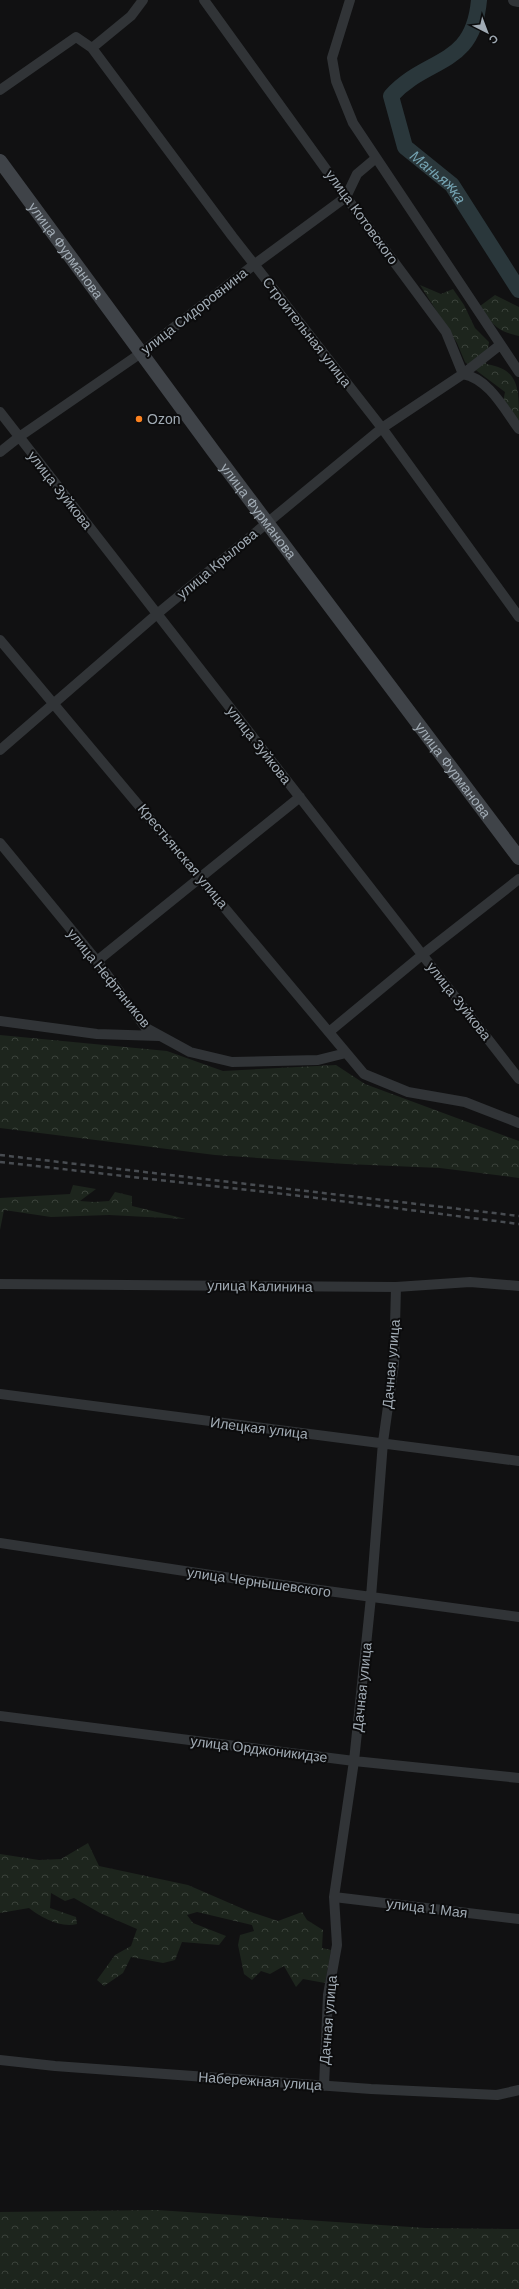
<svg xmlns="http://www.w3.org/2000/svg" width="519" height="2289" font-family="Helvetica,sans-serif">
<style>
.forest{fill:url(#forest-crowns)}
.lines{fill:none;stroke-linecap:round;stroke-linejoin:round}
.river{stroke:#2a373b;stroke-width:16}
.minor{stroke:#313437;stroke-width:10}
.tertiary{stroke:#313437;stroke-width:12}
.secondary{stroke:#3f4348;stroke-width:14}
.rail{stroke:#484c51;stroke-width:2.5;stroke-dasharray:5 4;stroke-linecap:butt}
.poi-dot{fill:#fc821f;stroke:#0c0c0d;stroke-width:1.5}
.labels{text-anchor:middle;dominant-baseline:central;stroke-width:4;stroke-linejoin:round;paint-order:stroke}
.street-label{font-size:14px;fill:#a1abb4;stroke:#0c0c0d}
.poi-label{font-size:14px;fill:#a1abb4;stroke:#0c0c0d;text-anchor:start}
.water-label{font-size:15px;font-style:italic;fill:#75a3b2;stroke:#0c0c0d}
</style>
<defs>
<pattern id="forest-crowns" width="20" height="18" patternUnits="userSpaceOnUse"><rect width="20" height="18" fill="#1d251d"/><path d="M2 6a3 3 0 1 1 6 0M12 15a3 3 0 1 1 6 0" fill="none" stroke="#3b423b"/></pattern>
</defs>
<rect width="100%" height="100%" fill="#111112"/>
<path class="forest" d="M 420,285 L 441,294 L 453,289 L 464,305 L 475,328 L 489,342 L 486,364 C 519,369 519,388 519,420 L 515,419 L 503,402 L 505,392 L 465,362 L 457,343 Z
M 495,295 L 519,307 L 519,336 C 497,331 492,325 480,306 Z
M 0,1035 L 167,1051 L 223,1071 L 336,1065 L 365,1084 L 519,1141 L 519,1178 L 440,1168 L 346,1164 L 215,1155 L 0,1128 Z
M 73,1185 L 96,1189 L 80,1201 L 94,1202 L 109,1201 L 115,1192 L 132,1196 L 132,1206 L 186,1219 L 109,1215 L 51,1217 L 4,1210 L 0,1230 L 0,1198 L 70,1194 Z
M 88,1843 L 99,1866 L 188,1885 L 248,1911 L 278,1921 L 302,1912 L 307,1920 L 323,1930 L 322,1948 L 331,1950 L 325,1983 L 303,1979 L 296,1987 L 284,1966 L 270,1974 L 261,1971 L 252,1980 L 244,1974 L 238,1945 L 240,1935 L 254,1931 L 252,1925 L 197,1912 L 187,1915 L 193,1923 L 226,1936 L 219,1945 L 182,1942 L 175,1960 L 163,1963 L 131,1957 L 123,1973 L 104,1986 L 97,1980 L 115,1955 L 131,1946 L 137,1929 L 100,1913 L 74,1898 L 65,1901 L 51,1893 L 50,1908 L 76,1917 L 77,1924 C 60,1928 42,1918 29,1908 L 0,1913 L 0,1854 L 39,1860 L 61,1859 Z
M 157,2210 L 426,2228 L 519,2229 L 519,2289 L 0,2289 L 0,2212 Z"/>
<g class="lines">
<path class="river" id="s1" d="M 479,0 C 473,68 427,56 391,96 L 405,147 L 452,185 L 519,290"/>
<path class="minor" d="M 204,0 L 346,197 L 446,332 L 463,374 C 489,379 504,409 519,429
M 350,0 L 332,58 L 336,81 L 353,123 L 519,372
M 92,48 L 131,16 L 143,0
M 0,90 L 76,37 L 92,48 L 232,236 L 382,428 L 519,617
M 0,412 L 519,1079
M 0,452 L 19,437 L 141,353 L 255,264 L 346,197 L 357,174 L 376,158
M 0,640 L 364,1074 L 408,1092 L 465,1102 L 519,1123
M 0,750 L 157,614 L 382,428 L 463,374 L 500,345
M 0,843 L 97,961 L 146,1028 L 190,1052 L 232,1062 L 318,1060 L 346,1053
M 97,961 L 300,797
M 0,1021 L 97,1034 L 159,1036
M 329,1032 L 422,955 L 519,879
M 0,1284 L 396,1287 L 470,1282 L 519,1286
M 0,1394 L 519,1461
M 0,1543 L 224,1577 L 519,1617
M 0,1716 L 354,1761 L 519,1778
M 334,1897 L 519,1919
M 0,2060 L 55,2066 L 371,2089 L 497,2095 L 519,2090
M 324,2086 L 328,1995 L 337,1945 L 334,1897 L 354,1761 L 371,1597 L 383,1442 L 394,1364 L 396,1287"/>
<path class="tertiary" d="M 514,0 L 519,1"/>
<path class="secondary" id="s2" d="M 0,161 L 214,452 L 519,858"/>
<path class="rail" d="M 0,1155 L 519,1216
M 0,1162 L 301,1196 L 519,1224"/>
</g>
<circle class="poi-dot" cx="139" cy="419" r="4"/>
<g class="labels">
<g class="street-label">
<text transform="translate(362 217) rotate(54)">улица Котовского</text>
<text stroke="none"><textPath href="#s2" startOffset="111">улица Фурманова</textPath></text>
<text transform="translate(194 311) rotate(-38)">улица Сидоровнина</text>
<text transform="translate(307 332) rotate(52)">Строительная улица</text>
<text transform="translate(60 490) rotate(52)">улица Зуйкова</text>
<text stroke="none"><textPath href="#s2" startOffset="435">улица Фурманова</textPath></text>
<text transform="translate(217 564) rotate(-40)">улица Крылова</text>
<text transform="translate(259 745) rotate(52)">улица Зуйкова</text>
<text stroke="none"><textPath href="#s2" startOffset="759">улица Фурманова</textPath></text>
<text transform="translate(183 856) rotate(50)">Крестьянская улица</text>
<text transform="translate(109 978) rotate(51)">улица Нефтяников</text>
<text transform="translate(459 1001) rotate(52)">улица Зуйкова</text>
<text transform="translate(260 1286) rotate(1)">улица Калинина</text>
<text transform="translate(391 1364) rotate(-85)">Дачная улица</text>
<text transform="translate(259 1428) rotate(7)">Илецкая улица</text>
<text transform="translate(259 1582) rotate(8)">улица Чернышевского</text>
<text transform="translate(362 1687) rotate(-84)">Дачная улица</text>
<text transform="translate(259 1749) rotate(7)">улица Орджоникидзе</text>
<text transform="translate(427 1908) rotate(7)">улица 1 Мая</text>
<text transform="translate(328 2020) rotate(-85)">Дачная улица</text>
<text transform="translate(260 2081) rotate(4)">Набережная улица</text>
</g>
<g class="poi-label">
<text x="147" y="419">Ozon</text>
</g>
<g class="water-label">
<text stroke="none"><textPath href="#s1" startOffset="235">Маньяжка</textPath></text>
</g>
</g>
<g transform="translate(487 32) rotate(138)" stroke="#0c0c0d" stroke-width="3" paint-order="stroke">
<path d="M0-3L7 15L0 10L-7 15Z" fill="#a1abb4"/>
<text y="-6" font-size="11" font-weight="bold" text-anchor="middle" fill="#a1abb4">С</text>
</g>
</svg>
